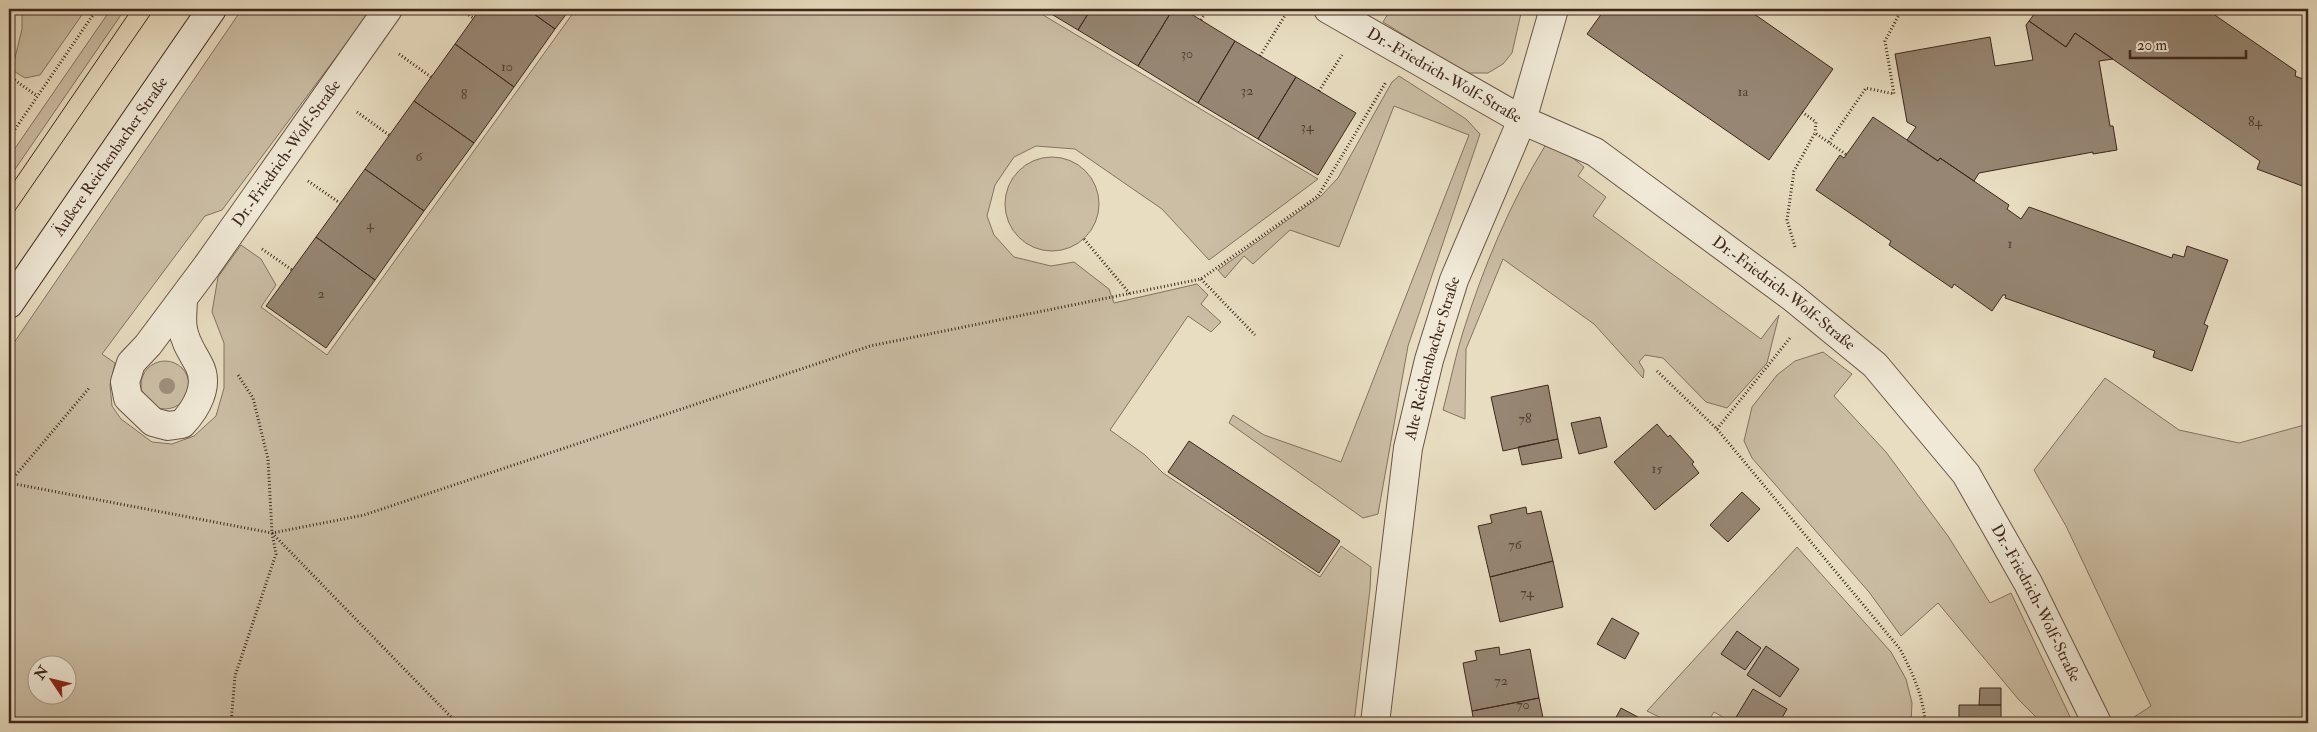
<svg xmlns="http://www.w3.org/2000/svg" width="2317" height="732" font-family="'IM FELL Double Pica',serif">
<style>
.green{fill:#cbbea5;stroke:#847262;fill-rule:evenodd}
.building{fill:#968673;stroke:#3e271e}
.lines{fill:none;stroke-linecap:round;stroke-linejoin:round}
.street-casing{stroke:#685447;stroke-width:30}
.secondary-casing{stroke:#3e271e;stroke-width:30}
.path{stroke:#3e271e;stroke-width:3;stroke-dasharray:1 2.5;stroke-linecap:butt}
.street{stroke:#f0e9d7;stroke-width:28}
.secondary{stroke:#f0e9d7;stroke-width:28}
.tram{stroke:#3e271e;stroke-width:1}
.tree{fill:#9e8e7a}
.labels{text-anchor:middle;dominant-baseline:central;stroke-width:5;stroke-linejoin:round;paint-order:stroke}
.number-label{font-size:14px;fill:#543f33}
.street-label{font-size:16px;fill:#3e271e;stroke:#f0e9d7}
</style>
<rect width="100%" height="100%" fill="#e8ddc1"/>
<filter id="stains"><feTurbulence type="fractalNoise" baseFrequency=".004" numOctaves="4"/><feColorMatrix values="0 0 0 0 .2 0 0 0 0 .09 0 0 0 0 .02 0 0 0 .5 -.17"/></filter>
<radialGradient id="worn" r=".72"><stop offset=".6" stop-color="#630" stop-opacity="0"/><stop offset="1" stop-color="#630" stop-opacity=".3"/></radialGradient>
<path class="green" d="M 22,9 L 86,9 L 40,75 L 25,78 L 12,70 L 22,29 Z
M 111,9 L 125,9 L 9,178 L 9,157 Z
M 242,9 L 372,9 L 222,210 L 205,216 L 102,354 L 115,363 L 110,385 L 112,406 L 121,419 L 152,442 L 172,444 L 194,436 L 216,416 L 224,388 L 224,343 L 212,312 L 218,277 L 241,245 L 261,259 L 276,285 L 261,307 L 327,355 L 576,9 L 1033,9 L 1318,179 L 1209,260 L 1162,209 L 1075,149 L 1036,146 L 1014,157 L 995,185 L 987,216 L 994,235 L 1014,257 L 1051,266 L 1074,262 L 1109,289 L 1114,303 L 1197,284 L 1208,295 L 1201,304 L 1221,322 L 1211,332 L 1188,316 L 1110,430 L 1145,455 L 1163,473 L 1320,577 L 1341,546 L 1371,567 L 1370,589 L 1354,723 L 9,723 L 9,350 ZM 38,664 L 68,664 L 68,694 L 38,694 Z
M 1391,9 L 1522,9 L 1512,53 L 1503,64 L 1488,73 L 1465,73 L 1383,22 Z
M 1399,76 L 1466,119 L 1480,134 L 1408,346 L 1378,514 L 1363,518 L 1229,423 L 1233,415 L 1264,435 L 1341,462 L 1469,135 L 1394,106 L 1339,247 L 1290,230 L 1253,264 L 1244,256 L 1225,278 L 1218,270 L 1321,196 L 1338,178 L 1392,82 Z
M 1545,146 L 1558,146 L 1584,167 L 1578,176 L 1606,197 L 1593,216 L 1761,339 L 1779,315 L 1767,363 L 1727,408 L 1706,402 L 1663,358 L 1645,355 L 1639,362 L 1644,370 L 1643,378 L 1594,324 L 1503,259 L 1466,349 L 1465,419 L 1443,410 C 1450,384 1455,357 1463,332 C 1483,268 1510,203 1545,146 Z
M1005 204a47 47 0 1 1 94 0a47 47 0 1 1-94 0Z
M 1823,352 L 1852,374 L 1834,396 L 1886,452 L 1948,536 L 1990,603 L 2011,593 L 2073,723 L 2042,723 L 2019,700 L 1938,603 L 1901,636 L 1869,592 L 1752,458 L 1744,441 L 1752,407 L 1777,375 L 1795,361 Z
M141 385a24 24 0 1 1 48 0a24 24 0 1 1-48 0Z
M 2105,378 L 2179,430 L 2239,443 L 2308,424 L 2308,723 L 2130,723 L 2128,721 L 2151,706 L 2066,526 L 2034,470 Z
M 1797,547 L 1891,652 L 1906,679 L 1912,703 L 1911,723 L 1733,723 L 1714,712 L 1707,723 L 1671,723 L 1647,711 Z"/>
<path class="building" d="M 480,9 L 527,9 L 555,29 L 514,87 L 455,44 Z
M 527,9 L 570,9 L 555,29 Z
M 1043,9 L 1091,9 L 1078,30 Z
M 1091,9 L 1173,9 L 1138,66 L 1078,30 Z
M 1173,9 L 1183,9 L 1235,41 L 1198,103 L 1138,66 Z
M 1605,9 L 1747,9 L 1833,69 L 1769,160 L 1587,34 Z
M 2038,9 L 2206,9 L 2296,71 L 2295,76 L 2308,81 L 2308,195 L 2303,192 L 2305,187 L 2257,169 L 2260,161 L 2075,33 L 2066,47 L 2029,21 Z
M 2029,21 L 2066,47 L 2075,33 L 2113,59 L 2099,61 L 2110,126 L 2113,126 L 2117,150 L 2093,154 L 2093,152 L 1979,173 L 1974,181 L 1940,158 L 1938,161 L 1907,140 L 1916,127 L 1907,122 L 1895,54 L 1990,37 L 1995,66 L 2033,60 L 2026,25 Z
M 1235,41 L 1296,77 L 1258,139 L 1198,103 Z
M 455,44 L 514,87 L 474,143 L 414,101 Z
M 1296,77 L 1356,113 L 1318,175 L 1258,139 Z
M 414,101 L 474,143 L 424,211 L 365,169 Z
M 1873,117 L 1938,161 L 1940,158 L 2009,205 L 2007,209 L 2021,219 L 2029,207 L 2172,258 L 2173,254 L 2184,257 L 2187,246 L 2228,260 L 2204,324 L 2208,326 L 2192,371 L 2153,357 L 2155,351 L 2005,298 L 2006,295 L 2003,295 L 1992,311 L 1954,284 L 1952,288 L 1889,245 L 1891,241 L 1816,190 L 1840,155 L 1844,158 Z
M 365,169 L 424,211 L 375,280 L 316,237 Z
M 316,237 L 375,280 L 326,348 L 266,306 Z
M 1548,385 L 1558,439 L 1503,451 L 1491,397 Z
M 1600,417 L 1607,447 L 1579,454 L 1571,423 Z
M 1657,424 L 1668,437 L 1670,435 L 1694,462 L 1692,464 L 1699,473 L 1655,510 L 1614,462 Z
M 1558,439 L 1562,458 L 1522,465 L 1518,447 Z
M 1189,441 L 1340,541 L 1319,573 L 1168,472 Z
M 1742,492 L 1760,509 L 1728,542 L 1710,525 Z
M 1526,507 L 1527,514 L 1541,511 L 1553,561 L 1490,577 L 1478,526 L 1492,523 L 1490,515 Z
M 1553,561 L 1563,607 L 1500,622 L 1490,577 Z
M 1612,618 L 1639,633 L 1625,659 L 1597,644 Z
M 1737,631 L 1761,648 L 1745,670 L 1721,654 Z
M 1766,646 L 1799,669 L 1780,697 L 1747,675 Z
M 1499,647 L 1500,655 L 1530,649 L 1539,698 L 1472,711 L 1463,663 L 1477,660 L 1475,651 Z
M 1980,688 L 2001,688 L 2001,705 L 1979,705 Z
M 1753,689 L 1787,709 L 1779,723 L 1742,723 L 1735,719 Z
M 1539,698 L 1544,723 L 1474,723 L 1472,711 Z
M 1959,705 L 2001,705 L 2001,723 L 1959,723 Z
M 1621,708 L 1649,723 L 1613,723 Z"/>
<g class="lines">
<g class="street-casing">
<g id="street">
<path id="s1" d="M 1328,9 L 1522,120 L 1595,152 L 1792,297 L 1875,365 L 1966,474 L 2028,583 L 2097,723"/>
<path id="s2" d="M 183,298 C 183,308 181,320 183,329 C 185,343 193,353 199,365 C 210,386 196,409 182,424 L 168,426 L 153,422 L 128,398 L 125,382 L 131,363 L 148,345 L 207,266 L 388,9"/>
<path id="s3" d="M 1375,723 L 1408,448 L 1429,360 L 1454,280 L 1522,120 L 1554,9"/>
</g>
</g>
<g class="secondary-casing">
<g id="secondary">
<path id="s4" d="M 9,304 L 212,9"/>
</g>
</g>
<path class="path" d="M 460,9 L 473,18
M 1201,20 L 1208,9
M 399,54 L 431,77
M 1260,56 L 1289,9
M 9,76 L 37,96
M 1319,91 L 1342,55
M 357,112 L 389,135
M 1802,112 L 1816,122 L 1815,133
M 9,138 L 97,9
M 1829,142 L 1866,88 L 1894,94 L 1885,41 L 1902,9
M 308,181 L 340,203
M 1084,239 L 1130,294
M 1795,247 L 1787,220 L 1794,171 L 1815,133 L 1847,155
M 262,249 L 292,270
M 1201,279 L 1255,335
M 1657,371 L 1717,429 L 1900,649 C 1913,674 1923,695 1925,723
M 1717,429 L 1790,338
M 9,483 L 90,387
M 9,486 L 10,483 L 272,533 L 364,515 L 870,346 L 1201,279 L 1318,196 L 1386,82
M 272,533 L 452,718 L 455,723
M 231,723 L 235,676 L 276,554 L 272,533 L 268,459 L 253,398 L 238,375"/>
<use href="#street" class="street"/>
<use href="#secondary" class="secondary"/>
<path class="tram" d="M 9,189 L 132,9
M 9,219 L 154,9"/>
</g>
<circle class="tree" cx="167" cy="386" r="8"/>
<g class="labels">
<g class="number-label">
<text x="1187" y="53">30</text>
<text x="507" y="66">10</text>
<text x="1247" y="90">32</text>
<text x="1743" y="91">1a</text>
<text x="464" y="94">8</text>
<text x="2255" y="121">84</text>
<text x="1307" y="126">34</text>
<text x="419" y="156">6</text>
<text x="370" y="224">4</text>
<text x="2010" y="243">1</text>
<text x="321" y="293">2</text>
<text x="1525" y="418">78</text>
<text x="1657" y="468">15</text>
<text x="1515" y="544">76</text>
<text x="1527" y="592">74</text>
<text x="1501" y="680">72</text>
<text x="1523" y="704">70</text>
</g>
<g class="street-label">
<text stroke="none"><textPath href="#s1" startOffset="134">Dr.-Friedrich-Wolf-Straße</textPath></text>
<text stroke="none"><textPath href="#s2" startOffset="498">Dr.-Friedrich-Wolf-Straße</textPath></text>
<text stroke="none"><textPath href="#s4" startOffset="179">Äußere Reichenbacher Straße</textPath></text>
<text stroke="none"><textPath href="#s1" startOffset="539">Dr.-Friedrich-Wolf-Straße</textPath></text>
<text stroke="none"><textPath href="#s3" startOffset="370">Alte Reichenbacher Straße</textPath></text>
<text stroke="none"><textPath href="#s1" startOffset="944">Dr.-Friedrich-Wolf-Straße</textPath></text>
</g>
</g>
<rect width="2317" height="732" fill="none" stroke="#e8ddc1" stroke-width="30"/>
<rect x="10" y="10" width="2297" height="712" fill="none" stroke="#3e271e" stroke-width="2.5"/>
<rect x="15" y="15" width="2287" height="702" fill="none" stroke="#3e271e"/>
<g transform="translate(52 680) rotate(305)"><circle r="24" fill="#f0e9d7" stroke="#a99b8d"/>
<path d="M0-4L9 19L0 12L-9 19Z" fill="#8f2418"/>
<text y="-8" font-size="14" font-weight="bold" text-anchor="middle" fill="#3e271e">N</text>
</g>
<path d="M2130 50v8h116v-8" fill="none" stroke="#3e271e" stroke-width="2.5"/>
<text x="2137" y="50" font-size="15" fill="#3e271e" stroke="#f0e9d7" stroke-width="4" paint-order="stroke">20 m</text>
<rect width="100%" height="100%" filter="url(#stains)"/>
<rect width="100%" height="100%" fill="url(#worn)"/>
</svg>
